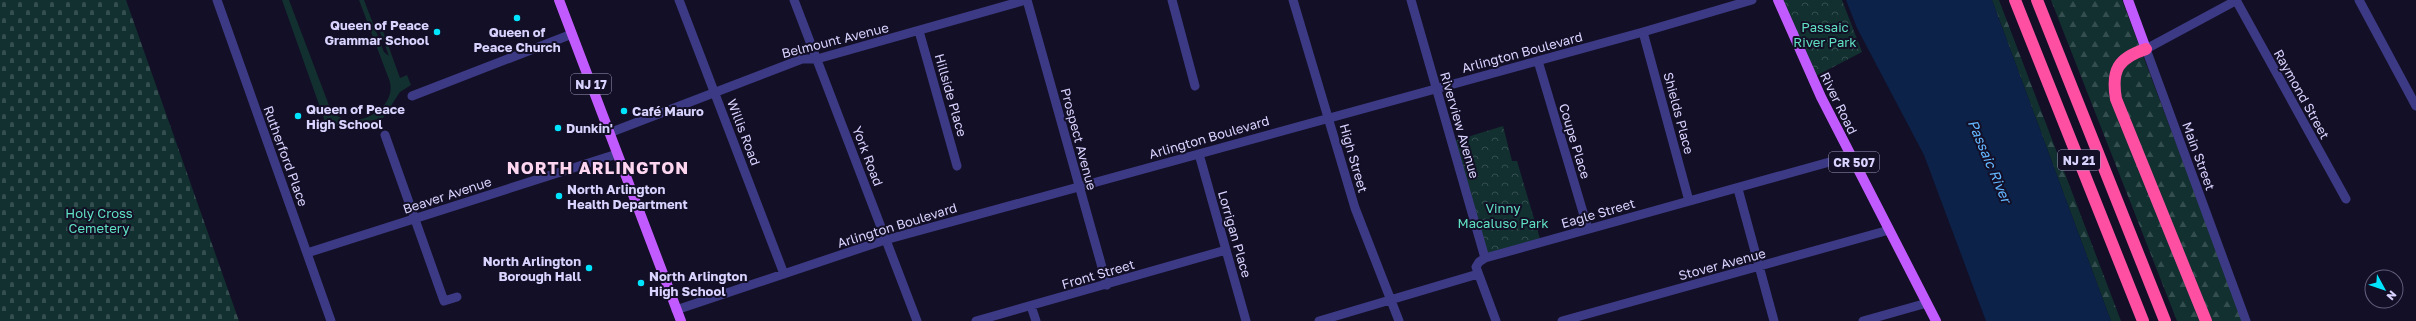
<svg xmlns="http://www.w3.org/2000/svg" width="2416" height="321" font-family="'Golos Text',sans-serif">
<style>
.grass{fill:#12302f}
.forest{fill:url(#forest-firs)}
.cemetery{fill:url(#cemetery-stones)}
.park{fill:url(#park-crowns)}
.water{fill:#0c2248}
.lines{fill:none;stroke-linecap:round;stroke-linejoin:round}
.minor{stroke:#3d3a85;stroke-width:9}
.major{stroke:#c25bff;stroke-width:10}
.highway{stroke:#ff4fa3;stroke-width:12}
.poi-dot{fill:#00e5ff;stroke:#130f26;stroke-width:1.5}
.labels{text-anchor:middle;dominant-baseline:central;stroke-width:4;stroke-linejoin:round;paint-order:stroke}
.shield{fill:#130f26;stroke:#9e99be;stroke-width:1}
.shield-label{font-size:12px;font-weight:bold;fill:#d9d4ff}
.poi-label{font-size:13px;font-weight:bold;fill:#d9d4ff;stroke:#130f26;text-anchor:start}
.park-label{font-size:13px;fill:#5fe0c0;stroke:#130f26}
.street-label{font-size:13px;fill:#d9d4ff;stroke:#130f26}
.water-label{font-size:14px;font-style:italic;fill:#62b6ff;stroke:#130f26}
.district-label{font-size:17px;font-weight:bold;letter-spacing:1px;fill:#ffd6f0;stroke:#130f26}
</style>
<defs>
<pattern id="forest-firs" width="22" height="20" patternUnits="userSpaceOnUse"><rect width="22" height="20" fill="#12302f"/><path d="M5 1l3.5 6h-7zM16 11l3.5 6h-7z" fill="#344d4e"/></pattern>
<pattern id="cemetery-stones" width="16" height="16" patternUnits="userSpaceOnUse"><rect width="16" height="16" fill="#12302f"/><path d="M2 7V4a2 2 0 0 1 4 0v3zM10 15v-3a2 2 0 0 1 4 0v3z" fill="#344d4e"/></pattern>
<pattern id="park-crowns" width="20" height="18" patternUnits="userSpaceOnUse"><rect width="20" height="18" fill="#12302f"/><path d="M2 6a3 3 0 1 1 6 0M12 15a3 3 0 1 1 6 0" fill="none" stroke="#344d4e"/></pattern>
</defs>
<rect width="100%" height="100%" fill="#130f26"/>
<path class="grass" d="M 282,0 L 289,0 L 330,108 C 345,135 397,113 390,82 L 359,0 L 364,0 L 384,52 L 389,56 L 380,32 L 383,31 L 400,78 L 407,75 L 411,85 L 400,92 L 383,118 L 328,130 Z"/>
<path class="forest" d="M 1992,0 L 1999,0 L 2121,321 L 2111,321 Z
M 2051,0 L 2122,0 L 2243,321 L 2177,321 Z"/>
<path class="cemetery" d="M 0,0 L 126,0 L 239,321 L 0,321 Z"/>
<path class="park" d="M 1778,0 L 1842,0 L 1862,52 L 1812,78 Z
M 1503,126 L 1512,161 L 1517,161 L 1541,242 L 1485,258 L 1451,142 Z"/>
<path class="water" d="M 1846,0 L 1992,0 L 2111,321 L 1986,321 L 1924,155 L 1857,28 Z"/>
<g class="lines">
<path class="minor" d="M 217,0 L 331,321
M 679,0 L 784,274
M 794,0 L 917,321
M 1027,0 L 1107,285
M 1172,0 L 1195,86
M 1293,0 L 1355,208 L 1399,321
M 1411,0 L 1485,258
M 2236,0 L 2346,199
M 2237,0 L 2146,49 L 2246,321
M 2359,0 L 2416,106
M 919,31 L 957,166
M 1643,32 L 1689,201
M 1538,61 L 1588,229
M 412,96 L 572,34
M 609,133 L 802,59 L 817,59 L 1026,0
M 385,135 L 444,301 L 457,297
M 1199,154 L 1246,321
M 1738,189 L 1774,321
M 307,253 L 617,154
M 1031,306 L 1036,321
M 676,310 L 885,240 L 1643,32 L 1752,0
M 976,321 L 1226,250
M 1319,321 L 1478,274
M 1496,321 L 1476,267 L 1479,262 L 1485,258 L 1851,156
M 1562,321 L 1889,230
M 1863,321 L 1927,303"/>
<path class="major" d="M 559,0 L 681,321
M 1778,0 L 1821,97 L 1936,321
M 2128,0 L 2146,49"/>
<path class="highway" d="M 2015,0 L 2143,321
M 2037,0 L 2165,321
M 2146,49 C 2118,58 2111,70 2116,99 L 2206,321"/>
</g>
<g class="poi-dot">
<circle cx="517" cy="18" r="4"/>
<circle cx="437" cy="32" r="4"/>
<circle cx="624" cy="111" r="4"/>
<circle cx="298" cy="116" r="4"/>
<circle cx="558" cy="128" r="4"/>
<circle cx="559" cy="196" r="4"/>
<circle cx="589" cy="268" r="4"/>
<circle cx="641" cy="283" r="4"/>
</g>
<g class="labels">
<g class="shield">
<rect x="571" y="74" width="40" height="20" rx="3"/>
<rect x="2058" y="150" width="42" height="20" rx="3"/>
<rect x="1829" y="152" width="50" height="20" rx="3"/>
</g>
<g class="shield-label">
<text x="591" y="84">NJ 17</text>
<text x="2079" y="160">NJ 21</text>
<text x="1854" y="162">CR 507</text>
</g>
<g class="poi-label">
<text x="429" y="25" text-anchor="end">Queen of Peace<tspan x="429" dy="15">Grammar School</tspan></text>
<text x="517" y="32" text-anchor="middle">Queen of<tspan x="517" dy="15">Peace Church</tspan></text>
<text x="306" y="109">Queen of Peace<tspan x="306" dy="15">High School</tspan></text>
<text x="632" y="111">Café Mauro</text>
<text x="566" y="128">Dunkin'</text>
<text x="567" y="189">North Arlington<tspan x="567" dy="15">Health Department</tspan></text>
<text x="581" y="261" text-anchor="end">North Arlington<tspan x="581" dy="15">Borough Hall</tspan></text>
<text x="649" y="276">North Arlington<tspan x="649" dy="15">High School</tspan></text>
</g>
<g class="park-label">
<text x="1825" y="27">Passaic<tspan x="1825" dy="15">River Park</tspan></text>
<text x="1503" y="208">Vinny<tspan x="1503" dy="15">Macaluso Park</tspan></text>
<text x="99" y="213">Holy Cross<tspan x="99" dy="15">Cemetery</tspan></text>
</g>
<g class="street-label">
<text transform="translate(835 40) rotate(-14)">Belmount Avenue</text>
<text transform="translate(1522 52) rotate(-15)">Arlington Boulevard</text>
<text transform="translate(2302 94) rotate(61)">Raymond Street</text>
<text transform="translate(951 95) rotate(74)">Hillside Place</text>
<text transform="translate(1839 103) rotate(64)">River Road</text>
<text transform="translate(1679 113) rotate(75)">Shields Place</text>
<text transform="translate(1460 125) rotate(74)">Riverview Avenue</text>
<text transform="translate(744 132) rotate(69)">Willis Road</text>
<text transform="translate(1209 137) rotate(-16)">Arlington Boulevard</text>
<text transform="translate(1079 139) rotate(75)">Prospect Avenue</text>
<text transform="translate(1575 141) rotate(73)">Coupe Place</text>
<text transform="translate(286 156) rotate(70)">Rutherford Place</text>
<text transform="translate(868 156) rotate(69)">York Road</text>
<text transform="translate(2199 156) rotate(70)">Main Street</text>
<text transform="translate(1354 158) rotate(74)">High Street</text>
<text transform="translate(447 195) rotate(-18)">Beaver Avenue</text>
<text transform="translate(1598 213) rotate(-16)">Eagle Street</text>
<text transform="translate(897 225) rotate(-17)">Arlington Boulevard</text>
<text transform="translate(1235 234) rotate(74)">Lorrigan Place</text>
<text transform="translate(1722 264) rotate(-15)">Stover Avenue</text>
<text transform="translate(1098 274) rotate(-16)">Front Street</text>
</g>
<g class="water-label">
<text transform="translate(1990 161) rotate(67)">Passaic River</text>
</g>
<g class="district-label">
<text x="598" y="167">NORTH ARLINGTON</text>
</g>
</g>
<g transform="translate(2384 289) rotate(130)"><circle r="19" fill="#130f26" stroke="#625e7d"/>
<path d="M0-3L7 15L0 10L-7 15Z" fill="#00e5ff"/>
<text y="-6" font-size="11" font-weight="bold" text-anchor="middle" fill="#d9d4ff">N</text>
</g>
</svg>
